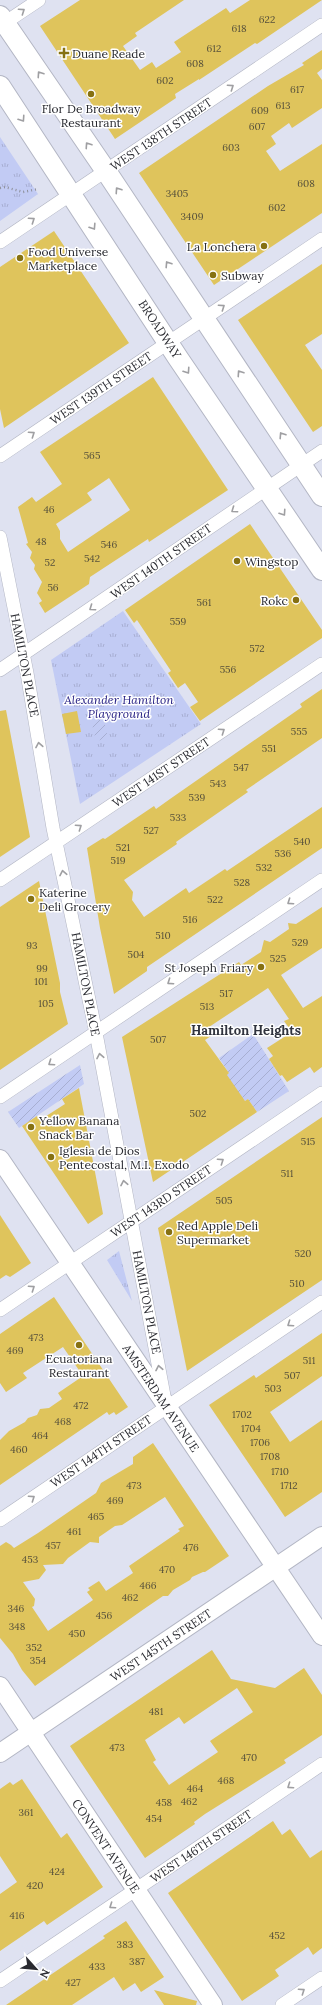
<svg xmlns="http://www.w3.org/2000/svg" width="322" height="2005" font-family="Lora,serif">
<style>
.park{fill:url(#park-tufts)}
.garden{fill:url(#garden-furrows)}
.building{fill:#dfc45c;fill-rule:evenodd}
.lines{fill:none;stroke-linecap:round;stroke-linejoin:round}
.street-casing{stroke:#b3b6c4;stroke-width:14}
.secondary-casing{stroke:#b3b6c4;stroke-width:20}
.primary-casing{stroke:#b3b6c4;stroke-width:22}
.path{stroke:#8e909b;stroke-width:2.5;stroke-dasharray:1 3;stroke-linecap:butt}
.street{stroke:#fff;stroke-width:13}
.secondary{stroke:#fff;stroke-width:18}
.primary{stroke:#fff;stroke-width:20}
.oneway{stroke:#9f9fa2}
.poi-dot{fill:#867112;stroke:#fff;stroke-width:1.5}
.labels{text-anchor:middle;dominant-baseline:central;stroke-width:3;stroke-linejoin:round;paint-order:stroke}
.number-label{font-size:10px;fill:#56503b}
.poi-label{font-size:12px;fill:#292a30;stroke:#fff;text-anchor:start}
.street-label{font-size:12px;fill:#292a30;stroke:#fff}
.park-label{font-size:12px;font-style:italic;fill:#272184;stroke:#fff}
.neighbourhood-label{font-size:13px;font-weight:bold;fill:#30333e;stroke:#fff}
</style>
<defs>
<pattern id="park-tufts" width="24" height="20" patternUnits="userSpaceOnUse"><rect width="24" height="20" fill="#c2cbf4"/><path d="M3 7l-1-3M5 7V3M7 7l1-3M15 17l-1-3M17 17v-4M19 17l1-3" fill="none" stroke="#a7aed2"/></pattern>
<pattern id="garden-furrows" width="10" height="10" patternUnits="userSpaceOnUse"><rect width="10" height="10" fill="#c2cbf4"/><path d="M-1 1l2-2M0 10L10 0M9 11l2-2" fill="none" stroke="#a7aed2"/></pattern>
</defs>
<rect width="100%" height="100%" fill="#dfe2f1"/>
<path class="park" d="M 0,137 L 38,194 L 0,221 Z
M 123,611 L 201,724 L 80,804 L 51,660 Z
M 119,1251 L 132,1301 L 107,1260 Z"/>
<path class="garden" d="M 103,717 L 108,738 L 96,741 L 91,720 Z
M 253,1034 L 289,1091 L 257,1112 L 248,1099 L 245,1101 L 225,1076 L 229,1073 L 219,1058 Z
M 80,1065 L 84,1084 L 19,1128 L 8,1112 Z"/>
<path class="building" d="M 80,0 L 184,0 L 135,33 L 137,36 L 123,46 L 140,70 L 152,62 L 156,68 L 181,52 L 174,42 L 226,8 L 230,13 L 250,0 L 322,0 L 257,44 L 255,43 L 199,80 L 199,79 L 175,94 L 176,98 L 115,139 L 40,26 Z
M 322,50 L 322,69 L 317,73 L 322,80 L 322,108 L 292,128 L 289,123 L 271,136 L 276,144 L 266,151 L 280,171 L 322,144 L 322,213 L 214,285 L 139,173 L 268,86 L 304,65 L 302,63 Z
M 54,231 L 129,343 L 4,428 L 0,409 L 0,267 Z
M 322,264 L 322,334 L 305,345 L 322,370 L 322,426 L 313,432 L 238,320 Z
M 153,377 L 228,490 L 149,542 L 148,539 L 90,577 L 89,584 L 45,613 L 39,603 L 42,601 L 37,593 L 42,582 L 34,569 L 35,565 L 30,558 L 32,552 L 26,544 L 28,543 L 18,507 L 32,497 L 36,502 L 62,484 L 40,452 ZM 109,478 L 130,510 L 68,552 L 60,539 L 60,531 L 56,524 L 92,500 L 87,493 Z
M 250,524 L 322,630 L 322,638 L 200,721 L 190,707 L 198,702 L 185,683 L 178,688 L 168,673 L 171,671 L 137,620 L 134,623 L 125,610 Z
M 322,689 L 322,738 L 246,790 L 248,792 L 176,842 L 177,844 L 124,880 L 133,892 L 132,900 L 144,917 L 186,888 L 189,893 L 225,869 L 227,871 L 322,807 L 322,848 L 147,967 L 147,971 L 114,994 L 100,928 L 87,848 L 103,838 L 105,839 L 154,806 L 156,809 L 170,799 L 302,707 L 300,704 Z
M 6,710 L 30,837 L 0,857 L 0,711 Z
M 77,711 L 81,732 L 66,734 L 62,714 Z
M 39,881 L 60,983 L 60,992 L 68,1024 L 0,1070 L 0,907 Z
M 322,907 L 322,948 L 281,975 L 303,1008 L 322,996 L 322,1067 L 314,1073 L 310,1067 L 287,1082 L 282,1075 L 280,1076 L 269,1059 L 273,1056 L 267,1048 L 292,1032 L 284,1021 L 289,1019 L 268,988 L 209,1027 L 214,1034 L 205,1040 L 229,1073 L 227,1075 L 245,1101 L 248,1099 L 257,1112 L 153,1182 L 122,1037 L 239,962 L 241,965 L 261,952 L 264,940 L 270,942 L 289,929 L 288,923 L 296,924 Z
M 79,1088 L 103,1214 L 88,1224 L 22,1126 L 37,1116 L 40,1120 L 65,1104 L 62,1099 Z
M 322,1117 L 322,1280 L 187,1371 L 158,1228 Z
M 0,1215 L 31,1263 L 10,1277 L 6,1275 L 0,1279 Z
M 54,1297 L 128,1407 L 116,1415 L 114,1412 L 109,1415 L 107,1412 L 0,1485 L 0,1440 L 9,1431 L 25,1422 L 28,1418 L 37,1415 L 40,1409 L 49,1408 L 62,1399 L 58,1393 L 83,1376 L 63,1347 L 23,1373 L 27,1378 L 6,1392 L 0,1383 L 0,1334 Z
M 322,1333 L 322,1376 L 270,1412 L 290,1442 L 322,1420 L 322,1492 L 285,1517 L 209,1405 L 254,1375 L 256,1378 Z
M 153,1443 L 229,1556 L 205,1572 L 203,1572 L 192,1577 L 190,1580 L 173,1590 L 168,1596 L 163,1596 L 144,1609 L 35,1686 L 22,1670 L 13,1654 L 0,1638 L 0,1546 L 6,1542 L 11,1545 L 14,1548 L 38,1533 L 96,1493 L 101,1483 L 133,1464 L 133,1457 ZM 165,1497 L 184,1526 L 178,1529 L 180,1531 L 129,1566 L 133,1573 L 106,1591 L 99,1581 L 88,1588 L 90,1590 L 87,1592 L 93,1600 L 48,1631 L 32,1607 L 34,1606 L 35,1599 L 23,1582 L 39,1579 L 46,1570 L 43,1565 L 63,1564 L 68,1558 L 90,1542 L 99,1543 L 99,1537 L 115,1526 L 122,1525 Z
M 212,1650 L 231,1679 L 275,1688 L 304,1668 L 322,1695 L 322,1735 L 284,1760 L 286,1763 L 205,1814 L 194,1822 L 195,1824 L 145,1858 L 70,1746 ZM 237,1688 L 253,1712 L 210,1741 L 218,1752 L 169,1785 L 153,1762 L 156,1760 L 145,1740 L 179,1717 L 184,1724 Z
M 22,1779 L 61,1838 L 67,1833 L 103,1887 L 47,1925 L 44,1921 L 0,1951 L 0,1894 L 17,1882 L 0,1856 L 0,1789 L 10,1782 L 13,1785 Z
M 273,1821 L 282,1835 L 290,1829 L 310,1858 L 322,1850 L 322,1948 L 313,1955 L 308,1947 L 275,1970 L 279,1976 L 242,2001 L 168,1893 Z
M 126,1921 L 164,1977 L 141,1992 L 135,1983 L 123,1991 L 114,1977 L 72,2005 L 6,2005 L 105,1938 L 103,1936 Z
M 154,1990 L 197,2001 L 196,2005 L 164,2005 Z"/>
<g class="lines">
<g class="street-casing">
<path id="street" d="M 0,26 L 39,0
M 0,242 L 322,25
M 0,456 L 322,239
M 0,537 L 27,673 L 53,828 L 96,1033 L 165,1401
M 0,670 L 322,451
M 0,880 L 322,664
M 0,1097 L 322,880
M 0,1310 L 322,1093
M 0,1520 L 322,1302
M 0,1981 L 322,1764
M 282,2005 L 322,1978"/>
</g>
<g class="secondary-casing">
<path id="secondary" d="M 0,1159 L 322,1636
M 0,1686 L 213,2005
M 0,1753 L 322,1536"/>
</g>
<g class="primary-casing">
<path id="primary" d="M 0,16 L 106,171 L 322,496
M 0,86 L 178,358 L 322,570"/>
</g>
<path class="path" d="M 0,188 L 5,187 L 23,192 L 38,189"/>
<use href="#street" class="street"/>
<use href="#secondary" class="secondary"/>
<use href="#primary" class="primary"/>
</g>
<defs><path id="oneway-chevron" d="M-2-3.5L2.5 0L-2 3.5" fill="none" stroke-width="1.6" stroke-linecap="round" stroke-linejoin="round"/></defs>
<g class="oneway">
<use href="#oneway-chevron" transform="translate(22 11) rotate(-34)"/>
<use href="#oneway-chevron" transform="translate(40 74) rotate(-124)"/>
<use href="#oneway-chevron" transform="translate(231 87) rotate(-34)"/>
<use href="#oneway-chevron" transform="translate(22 119) rotate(56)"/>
<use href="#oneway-chevron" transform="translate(88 145) rotate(-124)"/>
<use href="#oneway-chevron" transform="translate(118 190) rotate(-124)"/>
<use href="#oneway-chevron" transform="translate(32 220) rotate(-34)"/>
<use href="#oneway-chevron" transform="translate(93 227) rotate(57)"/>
<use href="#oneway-chevron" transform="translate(168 264) rotate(-123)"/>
<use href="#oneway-chevron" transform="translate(222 307) rotate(-34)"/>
<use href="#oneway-chevron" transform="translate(187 371) rotate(56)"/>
<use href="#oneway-chevron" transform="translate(240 373) rotate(-124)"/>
<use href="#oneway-chevron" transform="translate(32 434) rotate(-34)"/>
<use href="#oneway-chevron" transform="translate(282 435) rotate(-123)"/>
<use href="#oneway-chevron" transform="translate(234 510) rotate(145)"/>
<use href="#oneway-chevron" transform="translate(283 513) rotate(56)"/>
<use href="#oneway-chevron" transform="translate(92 608) rotate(145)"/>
<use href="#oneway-chevron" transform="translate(222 731) rotate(-34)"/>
<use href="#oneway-chevron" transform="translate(39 745) rotate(-100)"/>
<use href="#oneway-chevron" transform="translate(79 827) rotate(-34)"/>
<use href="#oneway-chevron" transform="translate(63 873) rotate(-101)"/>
<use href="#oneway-chevron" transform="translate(290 902) rotate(146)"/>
<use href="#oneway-chevron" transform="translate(170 982) rotate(146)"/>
<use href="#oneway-chevron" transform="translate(100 1056) rotate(-101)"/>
<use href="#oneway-chevron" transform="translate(51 1063) rotate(146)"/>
<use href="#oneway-chevron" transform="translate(221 1161) rotate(-34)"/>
<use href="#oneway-chevron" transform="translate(124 1183) rotate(-101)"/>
<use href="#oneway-chevron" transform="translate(32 1288) rotate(-34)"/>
<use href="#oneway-chevron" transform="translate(290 1324) rotate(146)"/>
<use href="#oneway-chevron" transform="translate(159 1368) rotate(-101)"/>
<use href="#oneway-chevron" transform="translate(32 1498) rotate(-34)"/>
<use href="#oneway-chevron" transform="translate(290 1786) rotate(146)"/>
<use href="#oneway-chevron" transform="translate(112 1906) rotate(146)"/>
<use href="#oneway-chevron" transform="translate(302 1991) rotate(-34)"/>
</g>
<g class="poi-dot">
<path d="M62 47h4v4h4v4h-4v4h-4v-4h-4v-4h4z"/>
<circle cx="91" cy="94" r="4"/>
<circle cx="264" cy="246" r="4"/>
<circle cx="20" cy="258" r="4"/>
<circle cx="213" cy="275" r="4"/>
<circle cx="237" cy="561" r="4"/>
<circle cx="296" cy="600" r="4"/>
<circle cx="31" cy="899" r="4"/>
<circle cx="261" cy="967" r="4"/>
<circle cx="31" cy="1127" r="4"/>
<circle cx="51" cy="1157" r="4"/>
<circle cx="169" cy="1232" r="4"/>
<circle cx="79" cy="1345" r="4"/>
</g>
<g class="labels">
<g class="number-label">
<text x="267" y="19">622</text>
<text x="239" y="28">618</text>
<text x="214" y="48">612</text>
<text x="195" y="63">608</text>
<text x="165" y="80">602</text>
<text x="297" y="89">617</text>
<text x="283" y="105">613</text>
<text x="260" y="110">609</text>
<text x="257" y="126">607</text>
<text x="231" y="147">603</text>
<text x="306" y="183">608</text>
<text x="177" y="193">3405</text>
<text x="277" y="207">602</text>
<text x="192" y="216">3409</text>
<text x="92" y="455">565</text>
<text x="49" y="509">46</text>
<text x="41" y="541">48</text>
<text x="109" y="544">546</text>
<text x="92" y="558">542</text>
<text x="50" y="562">52</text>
<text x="53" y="587">56</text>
<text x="204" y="602">561</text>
<text x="178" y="621">559</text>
<text x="257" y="648">572</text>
<text x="228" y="669">556</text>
<text x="299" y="731">555</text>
<text x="269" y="748">551</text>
<text x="241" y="767">547</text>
<text x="218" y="783">543</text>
<text x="197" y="797">539</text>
<text x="178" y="817">533</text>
<text x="151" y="830">527</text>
<text x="302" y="841">540</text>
<text x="123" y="847">521</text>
<text x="283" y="853">536</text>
<text x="118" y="860">519</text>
<text x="264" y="867">532</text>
<text x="242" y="882">528</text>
<text x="215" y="899">522</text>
<text x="190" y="919">516</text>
<text x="163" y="935">510</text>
<text x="300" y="942">529</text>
<text x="32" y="945">93</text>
<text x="136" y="954">504</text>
<text x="278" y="958">525</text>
<text x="42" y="968">99</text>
<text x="41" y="981">101</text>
<text x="226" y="993">517</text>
<text x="46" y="1003">105</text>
<text x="207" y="1006">513</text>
<text x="158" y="1039">507</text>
<text x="198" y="1113">502</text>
<text x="308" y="1141">515</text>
<text x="287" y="1173">511</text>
<text x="224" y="1200">505</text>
<text x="303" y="1253">520</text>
<text x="297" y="1283">510</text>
<text x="36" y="1337">473</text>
<text x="15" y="1350">469</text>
<text x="309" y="1360">511</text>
<text x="292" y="1375">507</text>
<text x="273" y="1388">503</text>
<text x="81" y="1405">472</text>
<text x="242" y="1414">1702</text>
<text x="63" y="1421">468</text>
<text x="251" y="1428">1704</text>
<text x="40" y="1435">464</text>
<text x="260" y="1442">1706</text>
<text x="19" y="1449">460</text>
<text x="270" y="1456">1708</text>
<text x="280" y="1471">1710</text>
<text x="134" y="1485">473</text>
<text x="289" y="1485">1712</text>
<text x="115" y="1500">469</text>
<text x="96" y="1516">465</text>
<text x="74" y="1531">461</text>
<text x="53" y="1545">457</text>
<text x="191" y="1547">476</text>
<text x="30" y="1559">453</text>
<text x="167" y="1569">470</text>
<text x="148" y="1585">466</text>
<text x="130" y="1597">462</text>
<text x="16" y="1608">346</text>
<text x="104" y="1615">456</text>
<text x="17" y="1626">348</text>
<text x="77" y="1633">450</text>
<text x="34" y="1647">352</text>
<text x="38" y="1660">354</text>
<text x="156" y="1711">481</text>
<text x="117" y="1747">473</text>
<text x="249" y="1757">470</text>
<text x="226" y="1780">468</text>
<text x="195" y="1788">464</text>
<text x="189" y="1801">462</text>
<text x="164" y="1802">458</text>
<text x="26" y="1812">361</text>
<text x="154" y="1818">454</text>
<text x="57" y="1871">424</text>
<text x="35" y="1885">420</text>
<text x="17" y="1915">416</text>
<text x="277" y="1935">452</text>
<text x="125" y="1944">383</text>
<text x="137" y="1961">387</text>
<text x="97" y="1966">433</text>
<text x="73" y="1982">427</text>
</g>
<g class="poi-label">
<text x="72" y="53">Duane Reade</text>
<text x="91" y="108" text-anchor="middle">Flor De Broadway<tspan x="91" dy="14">Restaurant</tspan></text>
<text x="256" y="246" text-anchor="end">La Lonchera</text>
<text x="28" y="251">Food Universe<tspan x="28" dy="14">Marketplace</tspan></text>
<text x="221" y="275">Subway</text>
<text x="245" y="561">Wingstop</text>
<text x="288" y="600" text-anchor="end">Rokc</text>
<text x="39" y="892">Katerine<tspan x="39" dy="14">Deli Grocery</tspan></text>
<text x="253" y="967" text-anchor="end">St Joseph Friary</text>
<text x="39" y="1120">Yellow Banana<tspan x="39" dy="14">Snack Bar</tspan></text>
<text x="59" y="1150">Iglesia de Dios<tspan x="59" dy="14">Pentecostal, M.I. Exodo</tspan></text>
<text x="177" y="1225">Red Apple Deli<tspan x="177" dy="14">Supermarket</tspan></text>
<text x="79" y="1358" text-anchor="middle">Ecuatoriana<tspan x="79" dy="14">Restaurant</tspan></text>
</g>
<g class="street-label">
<text transform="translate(161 134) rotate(-34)">WEST 138TH STREET</text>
<text transform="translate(160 329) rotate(57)">BROADWAY</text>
<text transform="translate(101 388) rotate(-34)">WEST 139TH STREET</text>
<text transform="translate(161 561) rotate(-35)">WEST 140TH STREET</text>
<text transform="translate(25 665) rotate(79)">HAMILTON PLACE</text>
<text transform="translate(161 772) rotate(-34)">WEST 141ST STREET</text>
<text transform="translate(86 984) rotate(79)">HAMILTON PLACE</text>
<text transform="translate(161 1201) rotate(-34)">WEST 143RD STREET</text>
<text transform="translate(147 1302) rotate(79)">HAMILTON PLACE</text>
<text transform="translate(161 1398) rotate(56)">AMSTERDAM AVENUE</text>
<text transform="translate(101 1451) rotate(-34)">WEST 144TH STREET</text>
<text transform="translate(161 1645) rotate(-34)">WEST 145TH STREET</text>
<text transform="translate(106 1846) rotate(56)">CONVENT AVENUE</text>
<text transform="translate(201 1846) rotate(-34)">WEST 146TH STREET</text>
</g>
<g class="park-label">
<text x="119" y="699">Alexander Hamilton<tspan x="119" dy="14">Playground</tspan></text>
</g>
<g class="neighbourhood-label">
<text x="246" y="1030">Hamilton Heights</text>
</g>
</g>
<g transform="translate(36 1969) rotate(117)" stroke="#ffffff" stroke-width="3" paint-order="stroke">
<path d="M0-3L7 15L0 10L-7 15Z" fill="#292a30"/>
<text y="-6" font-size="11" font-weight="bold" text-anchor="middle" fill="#292a30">N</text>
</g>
</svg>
